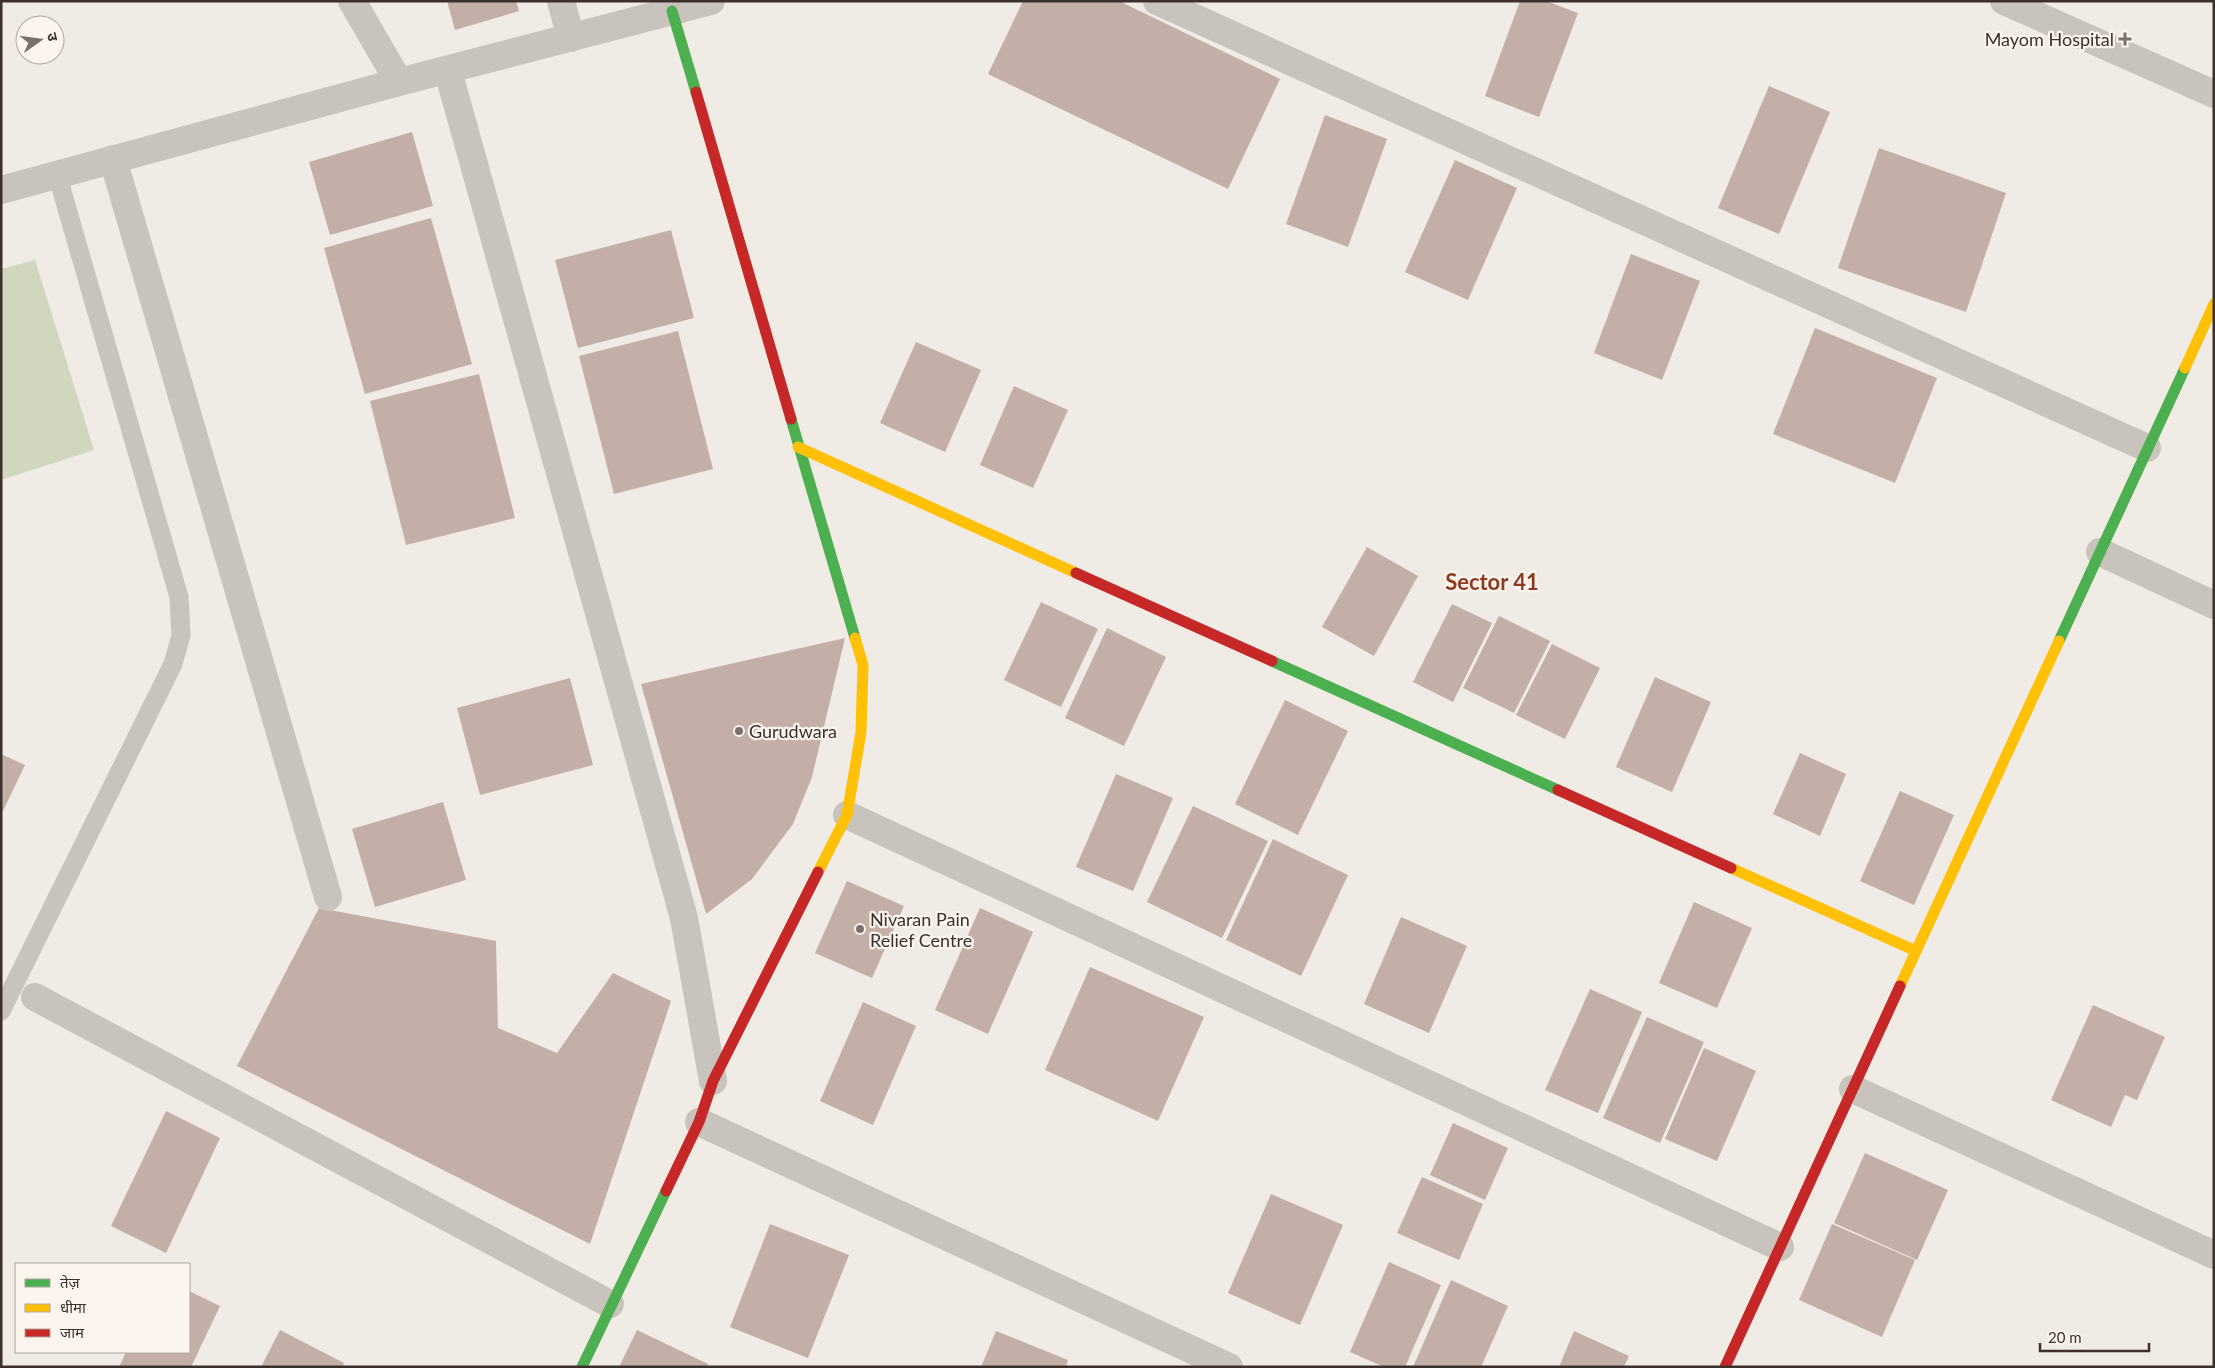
<svg xmlns="http://www.w3.org/2000/svg" width="2215" height="1368" font-family="Lato,'Noto Sans Devanagari',sans-serif">
<style>
.green{fill:#d1d6bf}
.building{fill:#c3afa7}
.lines{fill:none;stroke-linecap:round;stroke-linejoin:round}
.lane{stroke:#c9c3be;stroke-width:19}
.street{stroke:#c9c3be;stroke-width:28}
.fast{stroke:#4caf50;stroke-width:11}
.slow{stroke:#ffc107;stroke-width:11}
.jam{stroke:#c62828;stroke-width:11}
.poi-dot{fill:#7a716c;stroke:#fbf5ee;stroke-width:2}
.labels{text-anchor:middle;dominant-baseline:central;stroke-width:4.5;stroke-linejoin:round;paint-order:stroke}
.poi-label{font-size:18px;fill:#3b302b;stroke:#fbf5ee;text-anchor:start}
.district-label{font-size:22px;font-weight:bold;fill:#8c3b22;stroke:#fbf5ee}
</style>
<rect width="100%" height="100%" fill="#f0ebe5"/>
<path class="green" d="M 35,260 L 94,450 L 1,480 L 1,269 Z"/>
<path class="building" d="M 447,1 L 516,1 L 519,11 L 455,30 Z
M 1023,1 L 1119,1 L 1280,79 L 1228,189 L 988,74 Z
M 1520,1 L 1546,1 L 1578,13 L 1539,117 L 1485,96 Z
M 1769,86 L 1830,112 L 1779,234 L 1718,208 Z
M 1325,115 L 1387,139 L 1348,247 L 1286,224 Z
M 412,132 L 433,206 L 330,235 L 309,162 Z
M 1879,148 L 2006,193 L 1966,312 L 1838,268 Z
M 1455,160 L 1517,188 L 1468,300 L 1405,272 Z
M 431,218 L 472,364 L 365,394 L 324,248 Z
M 671,230 L 694,318 L 578,348 L 555,260 Z
M 1631,254 L 1700,281 L 1662,380 L 1594,353 Z
M 1815,328 L 1937,378 L 1895,483 L 1773,434 Z
M 678,331 L 713,469 L 614,494 L 579,356 Z
M 916,342 L 981,370 L 945,452 L 880,423 Z
M 479,374 L 515,518 L 406,545 L 370,401 Z
M 1014,386 L 1068,410 L 1033,488 L 980,465 Z
M 1367,547 L 1418,576 L 1374,656 L 1322,627 Z
M 1041,602 L 1098,629 L 1061,707 L 1004,680 Z
M 1452,604 L 1492,623 L 1453,702 L 1413,682 Z
M 1499,616 L 1550,641 L 1514,713 L 1463,688 Z
M 1107,628 L 1166,657 L 1124,746 L 1065,718 Z
M 845,638 L 812,777 L 793,824 L 752,879 L 706,914 L 641,684 Z
M 1552,644 L 1600,668 L 1565,739 L 1516,715 Z
M 1655,677 L 1711,702 L 1672,792 L 1616,767 Z
M 570,678 L 593,765 L 480,795 L 457,708 Z
M 1285,700 L 1348,731 L 1298,835 L 1235,804 Z
M 1800,753 L 1846,774 L 1820,836 L 1773,814 Z
M 1,754 L 25,765 L 1,815 Z
M 1116,774 L 1173,798 L 1133,891 L 1076,867 Z
M 1900,791 L 1954,815 L 1914,905 L 1860,881 Z
M 443,802 L 466,880 L 375,907 L 352,829 Z
M 1193,806 L 1268,841 L 1222,938 L 1147,902 Z
M 1273,839 L 1348,875 L 1301,976 L 1226,940 Z
M 847,881 L 904,906 L 872,978 L 815,953 Z
M 1694,902 L 1752,928 L 1717,1008 L 1659,983 Z
M 319,908 L 496,941 L 498,1028 L 557,1053 L 613,973 L 671,1001 L 590,1244 L 237,1066 Z
M 980,908 L 1033,932 L 988,1034 L 935,1010 Z
M 1401,917 L 1467,946 L 1429,1033 L 1364,1004 Z
M 1090,967 L 1204,1017 L 1158,1121 L 1045,1070 Z
M 1590,989 L 1642,1012 L 1598,1113 L 1545,1090 Z
M 863,1002 L 916,1026 L 873,1125 L 820,1101 Z
M 2093,1005 L 2165,1037 L 2137,1100 L 2125,1095 L 2111,1127 L 2051,1100 Z
M 1647,1017 L 1704,1042 L 1660,1143 L 1603,1118 Z
M 1704,1048 L 1756,1071 L 1717,1161 L 1665,1139 Z
M 166,1111 L 220,1138 L 166,1253 L 111,1226 Z
M 1453,1123 L 1508,1148 L 1485,1200 L 1430,1175 Z
M 1865,1153 L 1948,1190 L 1917,1260 L 1834,1223 Z
M 1422,1177 L 1483,1204 L 1459,1260 L 1397,1233 Z
M 1271,1194 L 1343,1225 L 1300,1325 L 1228,1293 Z
M 770,1224 L 849,1255 L 808,1358 L 730,1327 Z
M 1832,1224 L 1915,1260 L 1882,1337 L 1799,1300 Z
M 1389,1262 L 1441,1285 L 1405,1367 L 1384,1367 L 1350,1352 Z
M 1451,1280 L 1508,1306 L 1481,1367 L 1413,1367 Z
M 189,1291 L 220,1306 L 191,1367 L 119,1367 L 126,1352 L 189,1352 Z
M 280,1330 L 344,1363 L 342,1367 L 261,1367 Z
M 637,1330 L 708,1364 L 707,1367 L 619,1367 Z
M 996,1331 L 1068,1360 L 1066,1367 L 981,1367 Z
M 1574,1331 L 1629,1356 L 1624,1367 L 1559,1367 Z"/>
<g class="lines">
<path class="lane" d="M 1,1011 L 173,664 L 181,635 L 179,597 L 57,174"/>
<path class="street" d="M 352,1 L 399,82
M 561,1 L 571,38
M 1157,1 L 2147,448
M 2004,1 L 2214,94
M 448,71 L 684,918 L 713,1081
M 113,159 L 328,897
M 1,190 L 399,82 L 711,1
M 2100,552 L 2214,605
M 847,815 L 1780,1247
M 35,997 L 610,1304
M 1853,1089 L 2214,1255
M 699,1122 L 1229,1367"/>
<path class="fast" d="M 672,11 L 696,92
M 791,419 L 855,638
M 2059,641 L 2185,368
M 1272,661 L 1558,790
M 582,1367 L 666,1191"/>
<path class="slow" d="M 2185,368 L 2214,304
M 798,447 L 1076,573
M 1731,868 L 1916,951
M 818,872 L 847,815 L 861,732 L 863,665 L 855,638
M 1900,986 L 2059,641"/>
<path class="jam" d="M 696,92 L 791,419
M 1076,573 L 1272,661
M 1558,790 L 1731,868
M 666,1191 L 699,1122 L 713,1081 L 818,872
M 1725,1367 L 1900,986"/>
</g>
<g class="poi-dot">
<path d="M2122.5 31.5h5v5h5v5h-5v5h-5v-5h-5v-5h5z"/>
<circle cx="739" cy="731" r="5"/>
<circle cx="860" cy="929" r="5"/>
</g>
<g class="labels">
<g class="poi-label">
<text x="2114" y="39" text-anchor="end">Mayom Hospital</text>
<text x="749" y="731">Gurudwara</text>
<text x="870" y="919">Nivaran Pain<tspan x="870" dy="21">Relief Centre</tspan></text>
</g>
<g class="district-label">
<text x="1492" y="581">Sector 41</text>
</g>
</g>
<rect width="2215" height="1368" fill="none" stroke="#3b302b" stroke-width="5"/>
<rect x="15" y="1263" width="175" height="90" fill="#fbf5ee" stroke="#aea6a0"/>
<rect x="25" y="1279" width="25" height="8" fill="#4caf50" stroke="#aea6a0"/>
<text x="60" y="1288" font-size="15" fill="#3b302b">तेज़</text>
<rect x="25" y="1304" width="25" height="8" fill="#ffc107" stroke="#aea6a0"/>
<text x="60" y="1313" font-size="15" fill="#3b302b">धीमा</text>
<rect x="25" y="1329" width="25" height="8" fill="#c62828" stroke="#aea6a0"/>
<text x="60" y="1338" font-size="15" fill="#3b302b">जाम</text>
<g transform="translate(40 40) rotate(76)"><circle r="24" fill="#fbf5ee" stroke="#aea6a0"/>
<path d="M0-4L9 19L0 12L-9 19Z" fill="#7a716c"/>
<text y="-8" font-size="14" font-weight="bold" text-anchor="middle" fill="#3b302b">उ</text>
</g>
<path d="M2040 1343v8h109v-8" fill="none" stroke="#3b302b" stroke-width="2.5"/>
<text x="2048" y="1343" font-size="15" fill="#3b302b" stroke="#fbf5ee" stroke-width="4" paint-order="stroke">20 m</text>
</svg>
